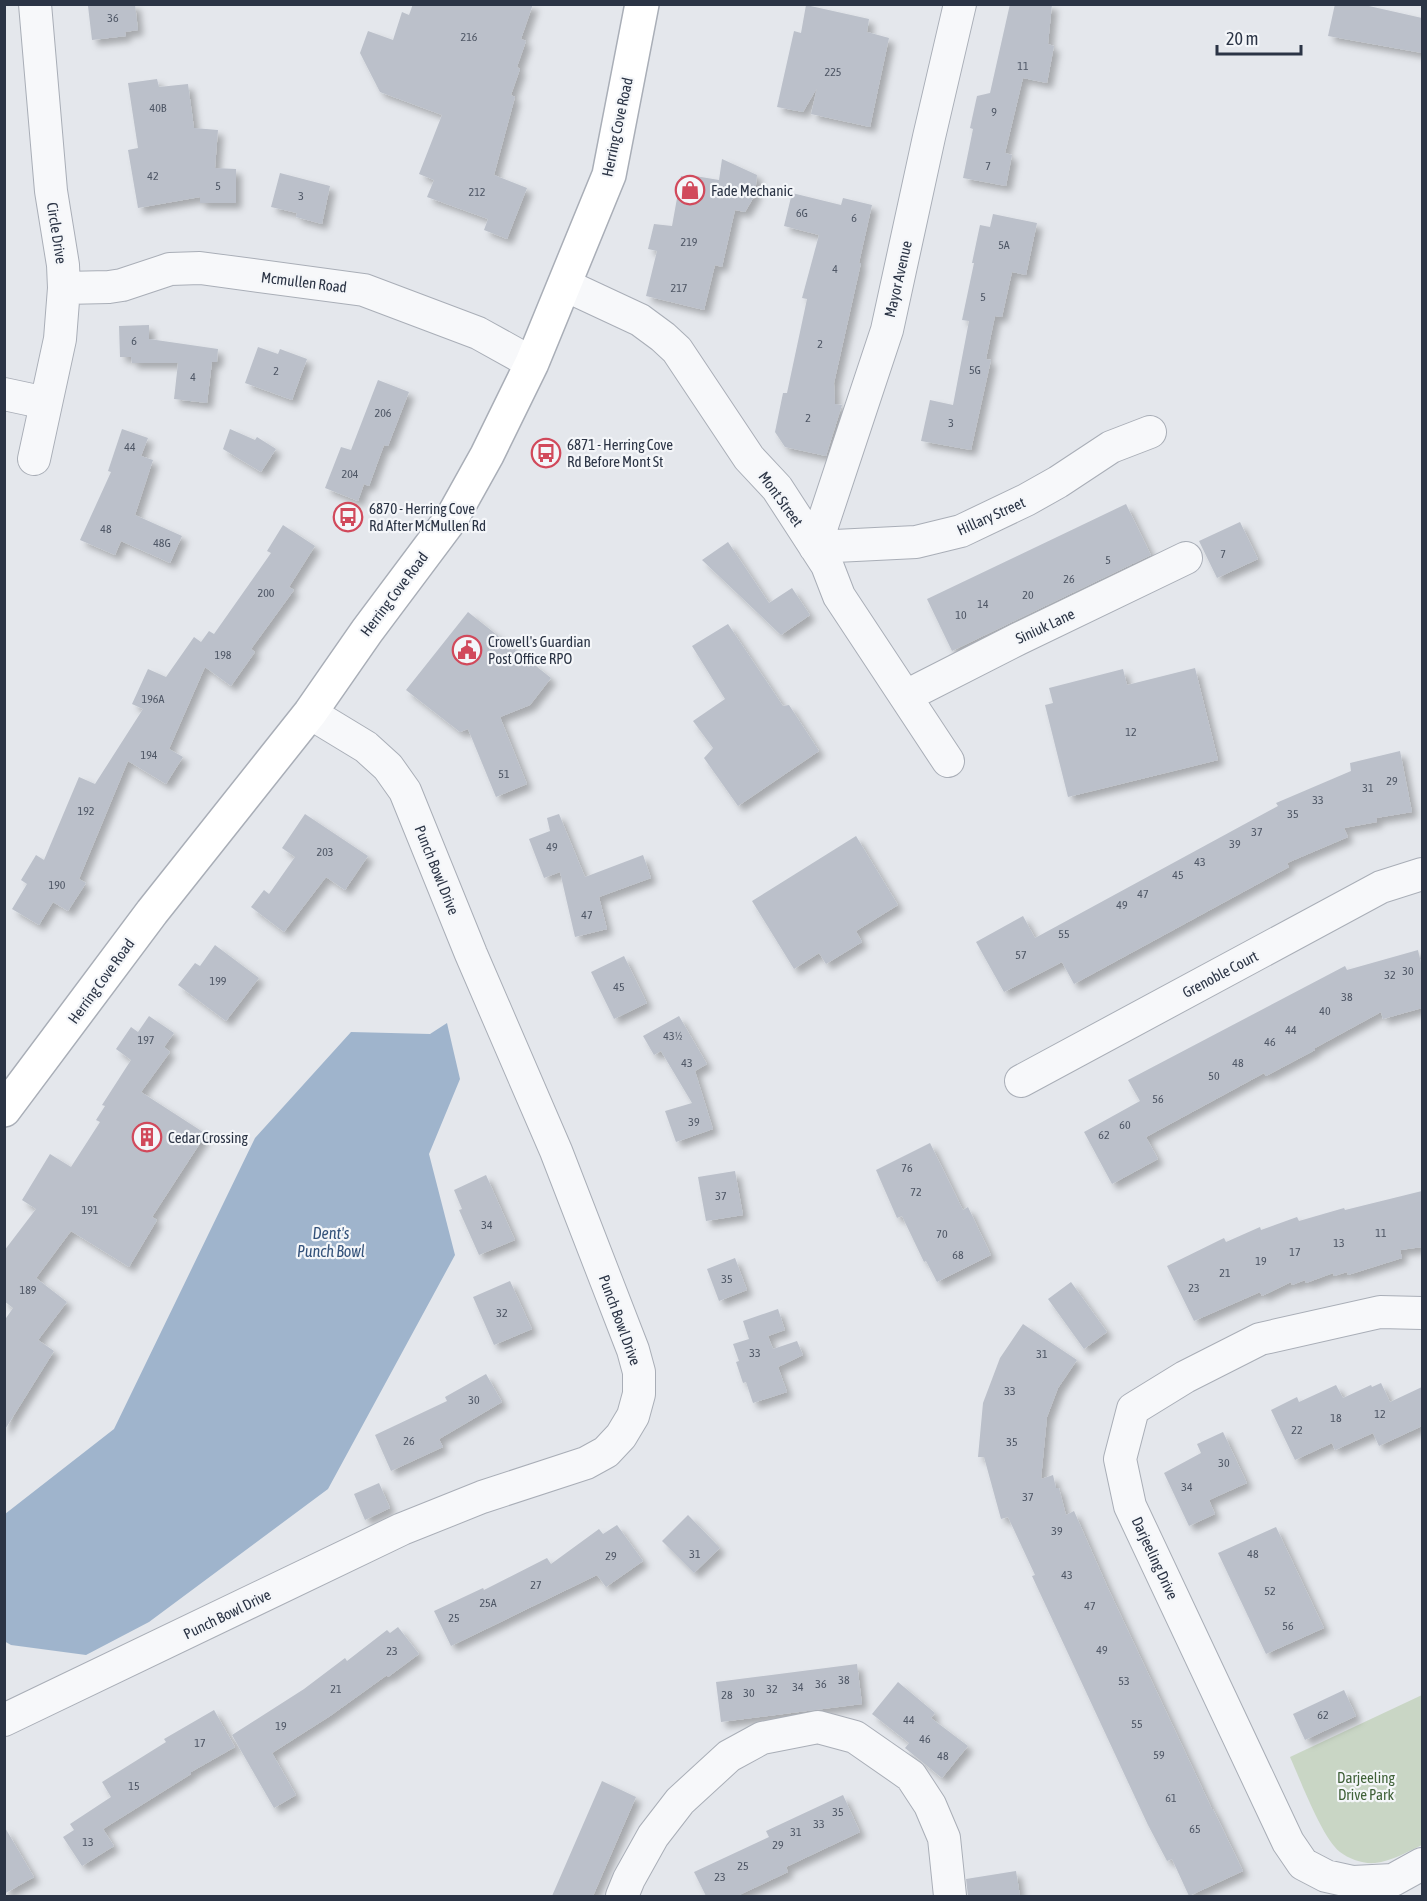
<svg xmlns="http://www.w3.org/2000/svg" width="1427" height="1901" font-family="'Asap Condensed',sans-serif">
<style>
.green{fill:#c9d6c5}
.water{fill:#9fb4cc}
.building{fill:#bbc0ca;filter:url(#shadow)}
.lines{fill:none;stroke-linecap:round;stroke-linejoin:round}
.minor-casing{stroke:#a9aeb7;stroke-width:34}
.secondary-casing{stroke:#a9aeb7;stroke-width:36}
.minor{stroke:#f7f8fa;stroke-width:32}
.secondary{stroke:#fff;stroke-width:33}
.labels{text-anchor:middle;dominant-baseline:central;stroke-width:4.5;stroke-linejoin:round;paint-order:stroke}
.number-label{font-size:12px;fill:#4f5766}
.street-label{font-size:15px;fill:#2b3445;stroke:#f4f6f9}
.poi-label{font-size:15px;fill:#2b3445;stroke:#f4f6f9;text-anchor:start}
.park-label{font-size:15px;fill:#3f6138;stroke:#f4f6f9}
.water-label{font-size:16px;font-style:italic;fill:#34527a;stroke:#f4f6f9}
</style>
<defs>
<filter id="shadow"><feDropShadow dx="5.5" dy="5.5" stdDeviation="3" flood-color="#0004"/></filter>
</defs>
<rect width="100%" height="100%" fill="#e4e7ec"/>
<path class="green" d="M 1422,1695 L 1422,1845 C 1407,1852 1392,1861 1375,1863 C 1363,1864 1349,1859 1340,1852 C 1322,1838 1300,1779 1290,1757 Z"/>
<path class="water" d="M 447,1023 L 460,1079 L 429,1154 L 455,1255 L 328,1489 L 149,1622 L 86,1655 L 11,1645 L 4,1641 L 5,1514 L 114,1429 L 255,1138 L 351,1032 L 430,1034 Z"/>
<path class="building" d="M 103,4 L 135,4 L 138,30 L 125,32 L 126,36 L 92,40 L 88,6 Z
M 413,4 L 533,4 L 521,39 L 526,41 L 517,67 L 520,69 L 511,95 L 515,97 L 494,175 L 527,188 L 507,239 L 484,230 L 488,219 L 427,197 L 434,180 L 419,174 L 442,115 L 380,92 L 360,53 L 368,31 L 393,40 L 402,12 L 409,15 Z
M 1010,4 L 1052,4 L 1048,44 L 1054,46 L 1047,83 L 1023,78 L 1005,153 L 1012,155 L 1006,186 L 963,178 L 973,129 L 970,128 L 977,96 L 990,93 Z
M 1335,4 L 1360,4 L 1422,18 L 1422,53 L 1328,36 Z
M 806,5 L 869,19 L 867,32 L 889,38 L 870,127 L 811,114 L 817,88 L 803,112 L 777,107 L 794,31 L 801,33 Z
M 157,79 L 159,87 L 188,84 L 194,128 L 218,130 L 215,168 L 236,169 L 236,203 L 200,203 L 200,197 L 138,208 L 128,150 L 138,148 L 128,83 Z
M 722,159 L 757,175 L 755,195 L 745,212 L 735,210 L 722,267 L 715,265 L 704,310 L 646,296 L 657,251 L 648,249 L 654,224 L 672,226 L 681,176 L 688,177 L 689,175 L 719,180 Z
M 280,173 L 330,186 L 322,224 L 296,217 L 297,213 L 271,207 Z
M 792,193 L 841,205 L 843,198 L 872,205 L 859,263 L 861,263 L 834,383 L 835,404 L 842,405 L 826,456 L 785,447 L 775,432 L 783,393 L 787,393 L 807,299 L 802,298 L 819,235 L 784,226 Z
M 993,214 L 1037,223 L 1026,275 L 1012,272 L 1002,317 L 995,316 L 986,359 L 991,360 L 971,450 L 921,441 L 930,400 L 953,405 L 969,321 L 962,320 L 974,263 L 972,263 L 980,225 L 990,227 Z
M 149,325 L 149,339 L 218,349 L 217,362 L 212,362 L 207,403 L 174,399 L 178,363 L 132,363 L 131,357 L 120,357 L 119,326 Z
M 258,347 L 278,354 L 280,349 L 307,359 L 292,400 L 245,383 Z
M 378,380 L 409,392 L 388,446 L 384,445 L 369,486 L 364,484 L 358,501 L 325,488 L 341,447 L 351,450 Z
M 122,429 L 148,438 L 141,456 L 153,460 L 135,515 L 182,536 L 170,563 L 121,541 L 115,555 L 80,540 L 111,472 L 108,471 Z
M 230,429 L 255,440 L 257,437 L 276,449 L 261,472 L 223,449 Z
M 1126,504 L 1151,555 L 952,651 L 927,599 Z
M 1240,522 L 1258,559 L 1217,578 L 1199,541 Z
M 283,525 L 315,546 L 289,587 L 294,590 L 251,649 L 255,652 L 231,686 L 205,667 L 169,749 L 183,757 L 166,784 L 128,761 L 79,879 L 86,883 L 68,911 L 53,902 L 39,925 L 12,909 L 27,884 L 21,880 L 36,855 L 44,860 L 79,777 L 95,784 L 143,709 L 132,704 L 148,669 L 166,677 L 194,637 L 201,642 L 209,631 L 214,634 L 271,553 L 267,551 Z
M 728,542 L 769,603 L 792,588 L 810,615 L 781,635 L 702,560 Z
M 468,612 L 551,678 L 530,705 L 500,717 L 527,784 L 496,797 L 468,729 L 460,732 L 406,690 Z
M 728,624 L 783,706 L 789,705 L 819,751 L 738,806 L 704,758 L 713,748 L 693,721 L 725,699 L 692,646 Z
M 1195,668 L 1218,760 L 1068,797 L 1045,705 L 1053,703 L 1049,688 L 1123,669 L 1127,685 Z
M 1400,751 L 1412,812 L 1376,818 L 1377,822 L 1344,828 L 1348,837 L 1287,863 L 1289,867 L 1074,984 L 1062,962 L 1004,992 L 976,942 L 1023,916 L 1035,938 L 1278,806 L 1276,803 L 1351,771 L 1350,763 Z
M 305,814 L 368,856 L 345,890 L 326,877 L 284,932 L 251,907 L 264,890 L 269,894 L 295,857 L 282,848 Z
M 559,814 L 585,877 L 643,855 L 651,878 L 599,897 L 607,929 L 575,937 L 560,872 L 544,878 L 529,839 L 550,831 L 547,818 Z
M 856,836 L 898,905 L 856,931 L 862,942 L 826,964 L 819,953 L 794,969 L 752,901 Z
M 215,945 L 259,978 L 226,1021 L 178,985 L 195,963 L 200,966 Z
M 1418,950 L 1422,968 L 1422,1008 L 1383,1019 L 1381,1012 L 1315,1048 L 1315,1050 L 1266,1076 L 1264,1073 L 1146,1137 L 1158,1159 L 1112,1184 L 1084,1132 L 1140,1101 L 1128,1080 L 1345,966 L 1347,970 Z
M 624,956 L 647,1003 L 614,1019 L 591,972 Z
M 149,1016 L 174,1033 L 164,1047 L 170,1052 L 141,1092 L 206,1134 L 152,1217 L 157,1220 L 129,1267 L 71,1231 L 36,1278 L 67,1302 L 38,1340 L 54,1351 L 4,1431 L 4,1321 L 13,1308 L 4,1301 L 4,1251 L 36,1209 L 22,1200 L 50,1154 L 71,1167 L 100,1122 L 96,1120 L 105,1106 L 102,1105 L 131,1060 L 116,1049 L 131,1027 L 138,1032 Z
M 679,1016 L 707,1064 L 695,1071 L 713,1129 L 676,1142 L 665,1111 L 692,1103 L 661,1051 L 654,1055 L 643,1036 Z
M 930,1143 L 963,1210 L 968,1207 L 991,1255 L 937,1282 L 926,1261 L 924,1262 L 902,1216 L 897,1218 L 876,1170 Z
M 735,1171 L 743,1215 L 706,1221 L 698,1177 Z
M 486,1175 L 515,1240 L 479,1255 L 459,1210 L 462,1209 L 454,1190 Z
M 1422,1191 L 1422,1247 L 1400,1250 L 1402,1258 L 1348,1275 L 1347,1272 L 1334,1276 L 1333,1273 L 1306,1283 L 1305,1280 L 1292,1285 L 1291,1282 L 1262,1296 L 1260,1292 L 1194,1321 L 1167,1266 L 1224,1238 L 1226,1242 L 1260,1227 L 1261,1230 L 1297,1217 L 1299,1221 L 1344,1208 L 1345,1210 Z
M 735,1258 L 747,1290 L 719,1301 L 707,1269 Z
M 510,1281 L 532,1329 L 494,1345 L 473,1297 Z
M 1071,1282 L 1107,1332 L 1084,1349 L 1048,1299 Z
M 778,1309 L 785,1330 L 768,1336 L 773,1349 L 797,1341 L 803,1355 L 778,1367 L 787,1392 L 753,1403 L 746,1382 L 743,1383 L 736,1362 L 739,1361 L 733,1344 L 749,1339 L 743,1321 Z
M 1023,1324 L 1077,1360 L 1058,1388 L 1047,1417 L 1041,1479 L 1053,1475 L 1056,1488 L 1059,1488 L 1066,1515 L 1074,1511 L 1107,1586 L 1212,1809 L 1213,1809 L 1243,1871 L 1189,1896 L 1172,1859 L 1167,1861 L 1148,1825 L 1032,1576 L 1035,1575 L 1008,1517 L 1001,1519 L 984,1457 L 978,1457 L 983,1403 L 1000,1358 Z
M 486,1374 L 502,1402 L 439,1439 L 443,1447 L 391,1471 L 375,1435 L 447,1401 L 445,1397 Z
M 1381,1383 L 1390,1402 L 1422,1387 L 1422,1426 L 1379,1446 L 1373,1433 L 1335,1450 L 1332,1443 L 1295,1460 L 1271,1410 L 1297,1397 L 1299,1402 L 1336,1385 L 1343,1398 L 1371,1385 L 1372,1387 Z
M 1223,1432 L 1247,1483 L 1209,1500 L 1215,1514 L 1189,1526 L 1164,1473 L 1201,1453 L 1197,1444 Z
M 379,1483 L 390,1508 L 365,1520 L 354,1494 Z
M 688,1515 L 720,1548 L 694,1573 L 662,1541 Z
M 617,1525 L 643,1561 L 606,1587 L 597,1575 L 451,1646 L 434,1611 L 483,1588 L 484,1590 L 547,1558 L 551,1564 L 599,1529 L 603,1534 Z
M 1276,1527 L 1324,1628 L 1266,1654 L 1218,1553 Z
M 398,1627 L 419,1654 L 388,1677 L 387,1675 L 330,1716 L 272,1753 L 296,1795 L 274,1808 L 232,1735 L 304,1689 L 345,1658 L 347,1661 L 387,1630 L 390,1633 Z
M 857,1664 L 862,1704 L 721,1722 L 716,1682 Z
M 898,1682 L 935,1713 L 931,1718 L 968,1746 L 942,1778 L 905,1748 L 909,1743 L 872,1714 Z
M 1344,1690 L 1356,1716 L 1305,1740 L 1293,1714 Z
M 214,1710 L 235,1747 L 191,1772 L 191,1774 L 103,1829 L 114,1846 L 82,1866 L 63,1837 L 74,1830 L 70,1824 L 111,1797 L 102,1782 L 166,1742 L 164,1739 Z
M 602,1781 L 636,1797 L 593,1896 L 552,1896 Z
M 843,1795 L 860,1832 L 786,1867 L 788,1872 L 737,1896 L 706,1896 L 694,1872 L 769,1837 L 766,1831 Z
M 4,1826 L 34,1877 L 4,1894 Z
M 1016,1871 L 1020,1896 L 968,1896 L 966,1879 Z"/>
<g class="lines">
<g class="minor-casing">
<path id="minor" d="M 565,285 L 640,320 L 663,337 L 677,350 L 749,458 L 777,488 L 827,565 L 839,596 L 948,761
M 64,288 L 109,287 L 122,285 L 170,269 L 200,268 L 364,290 L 478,333 L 532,363
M 4,394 L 46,403
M 34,459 L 60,339 L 64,288 L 63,265 L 51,191 L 35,4
M 815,547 L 887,330 L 929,137 L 960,4
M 815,547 L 916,542 L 961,531 L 1026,500 L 1058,482 L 1111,447 L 1150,432
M 906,696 L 1018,639 L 1186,558
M 1021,1081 L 1381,887 L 1422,874
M 1422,1313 L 1380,1312 L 1260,1339 L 1185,1377 L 1133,1409 L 1120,1459 L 1130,1506 L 1288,1842 L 1303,1864 L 1326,1876 L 1353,1882 L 1393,1880 L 1422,1864
M 4,1720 L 402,1529 L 482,1497 L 586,1463 L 606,1452 L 621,1436 L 633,1416 L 639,1394 L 639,1372 L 633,1350 L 556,1151 L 471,954 L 405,791 L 388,767 L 366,747 L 310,713
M 622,1896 L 629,1879 L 653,1836 L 680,1801 L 729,1756 L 762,1738 L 818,1727 L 855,1737 L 911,1776 L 930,1805 L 944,1838 L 950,1896"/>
</g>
<g class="secondary-casing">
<path id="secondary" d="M 4,1110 L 152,912 L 310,713 L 367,631 L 453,516 L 487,455 L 532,363 L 609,175 L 642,4"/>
</g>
<use href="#minor" class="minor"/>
<use href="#secondary" class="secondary"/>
</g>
<defs>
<g id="shop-ring" transform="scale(1.5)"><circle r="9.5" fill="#f4f6f9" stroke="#d1495b" stroke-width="1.5"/><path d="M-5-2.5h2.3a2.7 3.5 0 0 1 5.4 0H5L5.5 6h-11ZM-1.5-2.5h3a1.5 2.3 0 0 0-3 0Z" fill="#d1495b"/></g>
<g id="bus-ring" transform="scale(1.5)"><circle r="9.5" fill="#f4f6f9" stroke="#d1495b" stroke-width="1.5"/><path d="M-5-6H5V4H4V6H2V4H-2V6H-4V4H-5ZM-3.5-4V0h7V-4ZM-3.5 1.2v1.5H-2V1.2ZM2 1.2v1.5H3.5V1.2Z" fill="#d1495b"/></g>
<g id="civic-ring" transform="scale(1.5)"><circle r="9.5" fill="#f4f6f9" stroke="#d1495b" stroke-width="1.5"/><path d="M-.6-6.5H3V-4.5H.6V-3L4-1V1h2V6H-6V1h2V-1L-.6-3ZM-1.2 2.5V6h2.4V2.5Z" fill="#d1495b"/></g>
<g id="building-ring" transform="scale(1.5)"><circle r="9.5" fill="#f4f6f9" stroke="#d1495b" stroke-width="1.5"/><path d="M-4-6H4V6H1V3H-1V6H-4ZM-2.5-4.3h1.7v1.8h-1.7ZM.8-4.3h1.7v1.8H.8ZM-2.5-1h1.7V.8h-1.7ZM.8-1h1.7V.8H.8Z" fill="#d1495b"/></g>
</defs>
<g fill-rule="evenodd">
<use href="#shop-ring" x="690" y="190"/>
<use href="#bus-ring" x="546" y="453"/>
<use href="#bus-ring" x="348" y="517"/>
<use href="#civic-ring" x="467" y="650"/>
<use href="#building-ring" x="147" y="1137"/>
</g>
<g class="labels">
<g class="number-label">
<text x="113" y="18">36</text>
<text x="469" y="37">216</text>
<text x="1023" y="66">11</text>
<text x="833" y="72">225</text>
<text x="158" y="108">40B</text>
<text x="994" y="112">9</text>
<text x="988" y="166">7</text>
<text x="153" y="176">42</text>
<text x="218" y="186">5</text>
<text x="477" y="192">212</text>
<text x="301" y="196">3</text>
<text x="802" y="213">6G</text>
<text x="854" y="218">6</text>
<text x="689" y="242">219</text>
<text x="1004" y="245">5A</text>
<text x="835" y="269">4</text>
<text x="679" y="288">217</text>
<text x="983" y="297">5</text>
<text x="134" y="341">6</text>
<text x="820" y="344">2</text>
<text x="975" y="370">5G</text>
<text x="276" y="371">2</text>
<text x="193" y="377">4</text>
<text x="383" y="413">206</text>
<text x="808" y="418">2</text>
<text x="951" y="423">3</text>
<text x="130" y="447">44</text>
<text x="350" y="474">204</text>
<text x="106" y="529">48</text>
<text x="162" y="543">48G</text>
<text x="1223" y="554">7</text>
<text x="1108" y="560">5</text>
<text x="1069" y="579">26</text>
<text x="266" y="593">200</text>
<text x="1028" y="595">20</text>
<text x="983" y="604">14</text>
<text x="961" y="615">10</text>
<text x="223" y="655">198</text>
<text x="153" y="699">196A</text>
<text x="1131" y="732">12</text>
<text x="149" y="755">194</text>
<text x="504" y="774">51</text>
<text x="1392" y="781">29</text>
<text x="1368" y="788">31</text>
<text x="1318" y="800">33</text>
<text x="86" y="811">192</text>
<text x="1293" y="814">35</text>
<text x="1257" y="832">37</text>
<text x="1235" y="844">39</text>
<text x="552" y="847">49</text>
<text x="325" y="852">203</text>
<text x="1200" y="862">43</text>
<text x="1178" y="875">45</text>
<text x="57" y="885">190</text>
<text x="1143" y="894">47</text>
<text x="1122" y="905">49</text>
<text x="587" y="915">47</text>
<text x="1064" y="934">55</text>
<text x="1021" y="955">57</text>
<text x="1408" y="971">30</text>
<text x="1390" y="975">32</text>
<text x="218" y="981">199</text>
<text x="619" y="987">45</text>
<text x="1347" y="997">38</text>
<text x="1325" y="1011">40</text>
<text x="1291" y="1030">44</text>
<text x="673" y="1036">43½</text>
<text x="146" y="1040">197</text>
<text x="1270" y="1042">46</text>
<text x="687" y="1063">43</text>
<text x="1238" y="1063">48</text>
<text x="1214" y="1076">50</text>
<text x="1158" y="1099">56</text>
<text x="694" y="1122">39</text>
<text x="1125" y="1125">60</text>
<text x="1104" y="1135">62</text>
<text x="907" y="1168">76</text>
<text x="916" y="1192">72</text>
<text x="721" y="1196">37</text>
<text x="90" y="1210">191</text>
<text x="487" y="1225">34</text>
<text x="1381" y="1233">11</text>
<text x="942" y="1234">70</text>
<text x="1339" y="1243">13</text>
<text x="1295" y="1252">17</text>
<text x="958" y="1255">68</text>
<text x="1261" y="1261">19</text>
<text x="1225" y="1273">21</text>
<text x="727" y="1279">35</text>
<text x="1194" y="1288">23</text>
<text x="28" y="1290">189</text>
<text x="502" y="1313">32</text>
<text x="755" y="1353">33</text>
<text x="1042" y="1354">31</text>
<text x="1010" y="1391">33</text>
<text x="474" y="1400">30</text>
<text x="1380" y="1414">12</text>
<text x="1336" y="1418">18</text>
<text x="1297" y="1430">22</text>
<text x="409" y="1441">26</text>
<text x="1012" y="1442">35</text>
<text x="1224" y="1463">30</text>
<text x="1187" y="1487">34</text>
<text x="1028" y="1497">37</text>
<text x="1057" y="1531">39</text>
<text x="695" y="1554">31</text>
<text x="1253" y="1554">48</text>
<text x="611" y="1556">29</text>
<text x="1067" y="1575">43</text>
<text x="536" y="1585">27</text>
<text x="1270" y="1591">52</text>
<text x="488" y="1603">25A</text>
<text x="1090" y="1606">47</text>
<text x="454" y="1618">25</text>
<text x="1288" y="1626">56</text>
<text x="1102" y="1650">49</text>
<text x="392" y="1651">23</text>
<text x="844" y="1680">38</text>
<text x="1124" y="1681">53</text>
<text x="821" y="1684">36</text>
<text x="798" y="1687">34</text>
<text x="336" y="1689">21</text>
<text x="772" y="1689">32</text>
<text x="749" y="1693">30</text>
<text x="727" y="1695">28</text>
<text x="1323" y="1715">62</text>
<text x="909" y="1720">44</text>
<text x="1137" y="1724">55</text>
<text x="281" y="1726">19</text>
<text x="925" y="1739">46</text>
<text x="200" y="1743">17</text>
<text x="1159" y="1755">59</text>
<text x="943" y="1756">48</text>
<text x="134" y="1786">15</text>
<text x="1171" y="1798">61</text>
<text x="838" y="1812">35</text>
<text x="819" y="1824">33</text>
<text x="1195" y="1829">65</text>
<text x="796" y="1832">31</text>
<text x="88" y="1842">13</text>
<text x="778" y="1845">29</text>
<text x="743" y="1866">25</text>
<text x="720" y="1877">23</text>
</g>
<g class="street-label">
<text transform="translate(617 127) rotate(-78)">Herring Cove Road</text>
<text transform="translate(57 233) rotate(81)">Circle Drive</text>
<text transform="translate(898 279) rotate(-77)">Mayor Avenue</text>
<text transform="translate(304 282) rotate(7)">Mcmullen Road</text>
<text transform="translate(781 499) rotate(54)">Mont Street</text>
<text transform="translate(991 516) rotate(-24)">Hillary Street</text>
<text transform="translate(394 594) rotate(-53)">Herring Cove Road</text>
<text transform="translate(1045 626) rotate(-25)">Siniuk Lane</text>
<text transform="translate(437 870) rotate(68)">Punch Bowl Drive</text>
<text transform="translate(1220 974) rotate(-28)">Grenoble Court</text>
<text transform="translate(101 981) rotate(-54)">Herring Cove Road</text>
<text transform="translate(620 1320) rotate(70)">Punch Bowl Drive</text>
<text transform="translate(1155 1558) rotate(65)">Darjeeling Drive</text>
<text transform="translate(227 1614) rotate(-26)">Punch Bowl Drive</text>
</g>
<g class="poi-label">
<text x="711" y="190">Fade Mechanic</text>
<text x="567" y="444">6871 - Herring Cove<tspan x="567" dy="17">Rd Before Mont St</tspan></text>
<text x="369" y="508">6870 - Herring Cove<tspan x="369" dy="17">Rd After McMullen Rd</tspan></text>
<text x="488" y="641">Crowell's Guardian<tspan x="488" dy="17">Post Office RPO</tspan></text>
<text x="168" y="1137">Cedar Crossing</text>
</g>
<g class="park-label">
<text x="1366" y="1777">Darjeeling<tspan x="1366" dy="17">Drive Park</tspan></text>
</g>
<g class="water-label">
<text x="331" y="1233">Dent's<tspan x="331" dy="18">Punch Bowl</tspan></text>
</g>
</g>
<rect width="1427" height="1901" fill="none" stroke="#2b3445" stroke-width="12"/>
<path d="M1217 45v9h84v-9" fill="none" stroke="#2b3445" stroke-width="3"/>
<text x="1226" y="45" font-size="18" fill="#2b3445" stroke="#f4f6f9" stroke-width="4.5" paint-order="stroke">20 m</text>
</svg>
